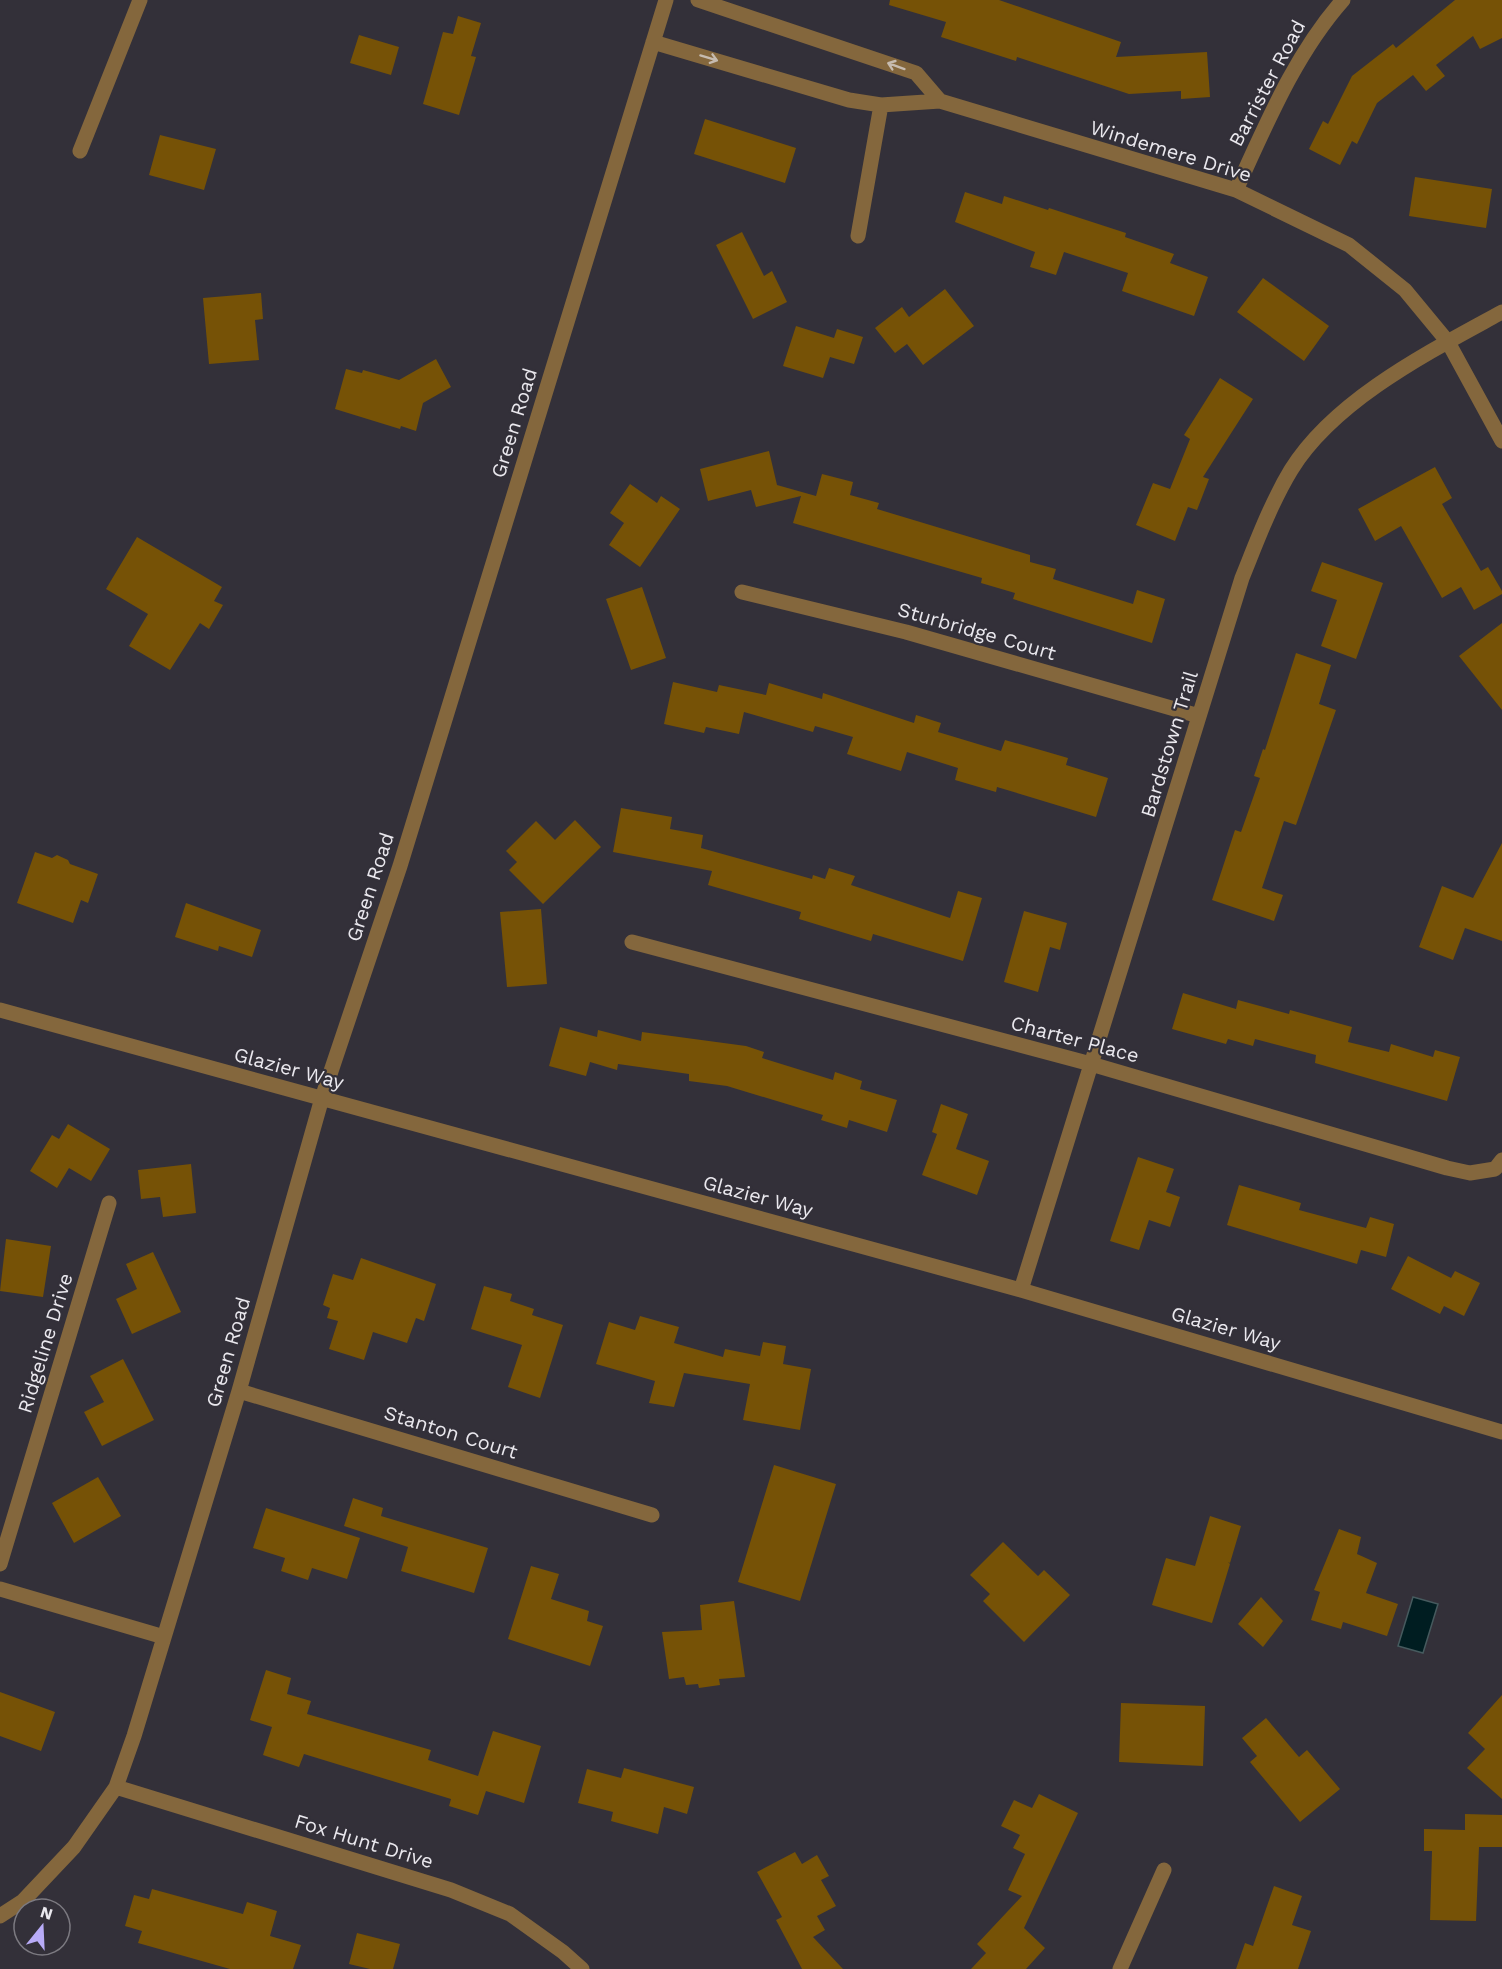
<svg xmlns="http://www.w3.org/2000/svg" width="1502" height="1969" font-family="'Work Sans',sans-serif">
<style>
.water{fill:#001d21;stroke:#465a5e;stroke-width:1.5}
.building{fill:#765206}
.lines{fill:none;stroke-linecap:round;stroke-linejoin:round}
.minor{stroke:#84673d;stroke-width:15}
.oneway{stroke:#c6bbb0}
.labels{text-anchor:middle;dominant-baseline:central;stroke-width:4.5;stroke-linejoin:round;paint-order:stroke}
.street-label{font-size:20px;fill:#eae8ee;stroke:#333039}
</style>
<rect width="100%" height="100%" fill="#333039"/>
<path class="water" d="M 1413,1597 L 1438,1604 L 1423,1653 L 1398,1646 Z"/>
<path class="building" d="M 890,0 L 999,0 L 1121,42 L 1116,57 L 1207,52 L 1210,97 L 1181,99 L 1181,91 L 1129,94 L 1017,57 L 1016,61 L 941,37 L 946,22 L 889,5 Z
M 1455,0 L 1502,0 L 1502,38 L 1480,49 L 1473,36 L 1436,65 L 1445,76 L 1426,91 L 1413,75 L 1377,103 L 1357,144 L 1352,141 L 1340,165 L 1309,149 L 1323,121 L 1328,124 L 1352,76 L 1393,44 L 1396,48 Z
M 458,16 L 481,23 L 471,56 L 476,57 L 459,115 L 423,104 L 443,32 L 453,34 Z
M 359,35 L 399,47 L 391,75 L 350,63 Z
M 705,119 L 796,148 L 785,183 L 694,154 Z
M 160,135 L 216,149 L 204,190 L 149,175 Z
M 1415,177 L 1492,189 L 1486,228 L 1409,216 Z
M 965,192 L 1002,204 L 1004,196 L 1048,210 L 1049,208 L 1126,233 L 1125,237 L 1174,254 L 1170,263 L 1208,277 L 1194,316 L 1122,291 L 1128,273 L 1064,252 L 1056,275 L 1030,267 L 1035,252 L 955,222 Z
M 742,232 L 764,276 L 772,271 L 787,302 L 753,319 L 716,245 Z
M 1263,278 L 1329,326 L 1304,361 L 1237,312 Z
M 945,289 L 974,326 L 923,365 L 907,344 L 895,353 L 875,328 L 902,307 L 909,317 Z
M 261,293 L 263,319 L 255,320 L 259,360 L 209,364 L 203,298 Z
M 796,326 L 834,338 L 837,329 L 863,337 L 854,364 L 830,357 L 823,378 L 783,366 Z
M 436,359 L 451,387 L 423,403 L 416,431 L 401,426 L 400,429 L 335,409 L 346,369 L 362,373 L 363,370 L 399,380 Z
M 1220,378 L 1253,399 L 1203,477 L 1209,479 L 1197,510 L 1188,507 L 1175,541 L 1136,525 L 1153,483 L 1170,489 L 1190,439 L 1184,435 Z
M 769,451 L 777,485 L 816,496 L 822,474 L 853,482 L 850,495 L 879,503 L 877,509 L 1030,555 L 1030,562 L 1056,569 L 1053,579 L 1133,604 L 1137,590 L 1165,599 L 1152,643 L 1013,599 L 1015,593 L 981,583 L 982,578 L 793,523 L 801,496 L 756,507 L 751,490 L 708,501 L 700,469 Z
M 1435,467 L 1452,498 L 1442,504 L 1481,571 L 1488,567 L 1502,591 L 1502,594 L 1474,610 L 1461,587 L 1442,598 L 1401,526 L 1375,541 L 1358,509 Z
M 630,484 L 657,503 L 661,496 L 680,509 L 640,567 L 609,545 L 624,523 L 610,513 Z
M 137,537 L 222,587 L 214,601 L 223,605 L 209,629 L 200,623 L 170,670 L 129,646 L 148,614 L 106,589 Z
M 1322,562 L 1383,583 L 1356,659 L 1321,646 L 1337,600 L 1311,591 Z
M 642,587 L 666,658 L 631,670 L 606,599 Z
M 1502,623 L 1502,710 L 1459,656 Z
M 1296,653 L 1331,665 L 1319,704 L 1336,710 L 1296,825 L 1284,821 L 1262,888 L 1283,895 L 1274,921 L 1212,900 L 1235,830 L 1241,832 L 1260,778 L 1254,776 L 1263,749 L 1265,750 Z
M 673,682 L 717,692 L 719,685 L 766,695 L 769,683 L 822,699 L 823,693 L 914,723 L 916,715 L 941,723 L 938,732 L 1001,751 L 1005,740 L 1044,751 L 1068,758 L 1066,765 L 1108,778 L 1096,817 L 997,787 L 996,792 L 955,780 L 958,768 L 907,752 L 901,771 L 847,754 L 853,737 L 815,726 L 813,732 L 744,712 L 739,734 L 706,727 L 704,733 L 664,724 Z
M 621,808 L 672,817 L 670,829 L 703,835 L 701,848 L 812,879 L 813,875 L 825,879 L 829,868 L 855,876 L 851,885 L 950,918 L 958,891 L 982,898 L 963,961 L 873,934 L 871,941 L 799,919 L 801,912 L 708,885 L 712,871 L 613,852 Z
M 575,820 L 601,847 L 543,904 L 509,870 L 517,862 L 506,851 L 536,821 L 555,840 Z
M 1502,843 L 1502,941 L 1465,928 L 1453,960 L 1419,947 L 1442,886 L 1473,898 Z
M 35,852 L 52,858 L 57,855 L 68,860 L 70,864 L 98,874 L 88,903 L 81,900 L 73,923 L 17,903 Z
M 186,903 L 261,930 L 252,957 L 219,946 L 218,951 L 175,937 Z
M 541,909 L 547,984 L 507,987 L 500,912 Z
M 1024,911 L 1067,923 L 1060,950 L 1050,947 L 1038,992 L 1004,982 Z
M 1183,993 L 1236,1009 L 1238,1000 L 1289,1014 L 1290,1010 L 1352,1027 L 1348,1042 L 1389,1052 L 1391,1044 L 1433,1057 L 1435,1050 L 1460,1057 L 1447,1101 L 1315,1063 L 1316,1055 L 1255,1039 L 1253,1046 L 1228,1039 L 1226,1044 L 1172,1029 Z
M 560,1027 L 597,1037 L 598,1030 L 641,1041 L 642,1032 L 746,1046 L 764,1052 L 762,1058 L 833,1080 L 835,1072 L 862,1081 L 860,1089 L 897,1100 L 887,1132 L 849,1120 L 847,1128 L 821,1120 L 823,1115 L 727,1086 L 689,1081 L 689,1074 L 618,1064 L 617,1070 L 590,1062 L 586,1076 L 549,1066 Z
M 941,1104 L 968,1114 L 956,1149 L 989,1161 L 977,1195 L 922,1175 L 937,1134 L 932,1132 Z
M 68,1124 L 110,1149 L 91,1181 L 69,1168 L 57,1188 L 30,1171 L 52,1135 L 59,1139 Z
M 1138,1157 L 1174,1169 L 1166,1192 L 1180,1197 L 1170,1227 L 1149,1220 L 1139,1250 L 1110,1241 Z
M 191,1164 L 196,1213 L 163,1217 L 160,1197 L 141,1199 L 138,1170 Z
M 1239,1185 L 1301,1203 L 1299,1210 L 1366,1228 L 1370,1217 L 1394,1224 L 1386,1257 L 1361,1250 L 1357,1264 L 1227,1225 Z
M 6,1239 L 51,1246 L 43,1297 L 0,1291 Z
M 153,1252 L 181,1312 L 132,1334 L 116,1299 L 137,1289 L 126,1264 Z
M 1408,1256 L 1451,1278 L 1455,1271 L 1480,1283 L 1464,1316 L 1444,1306 L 1440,1314 L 1391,1289 Z
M 361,1258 L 436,1284 L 424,1321 L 416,1318 L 407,1343 L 373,1332 L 364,1360 L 329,1349 L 338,1321 L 327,1318 L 330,1308 L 323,1305 L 333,1274 L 353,1280 Z
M 484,1286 L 512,1294 L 510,1301 L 534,1309 L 532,1315 L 563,1325 L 540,1398 L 508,1387 L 522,1345 L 471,1329 Z
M 640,1316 L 679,1327 L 674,1343 L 723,1357 L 725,1349 L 760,1356 L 763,1342 L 786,1346 L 783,1364 L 811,1369 L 800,1430 L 743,1420 L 750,1384 L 684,1373 L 674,1407 L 649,1403 L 655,1381 L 596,1364 L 609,1322 L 635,1330 Z
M 123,1359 L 154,1420 L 102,1446 L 84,1412 L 104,1402 L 90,1376 Z
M 774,1465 L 836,1484 L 800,1601 L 738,1582 Z
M 98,1477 L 121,1516 L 74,1543 L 52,1503 Z
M 353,1498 L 383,1508 L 381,1516 L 488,1548 L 474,1593 L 401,1571 L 408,1547 L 344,1526 Z
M 266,1508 L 360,1538 L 347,1579 L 312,1568 L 308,1580 L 281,1571 L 285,1558 L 253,1548 Z
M 1210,1516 L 1241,1526 L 1230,1563 L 1228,1562 L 1230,1564 L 1212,1623 L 1152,1605 L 1166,1558 L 1195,1566 Z
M 1339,1529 L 1361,1537 L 1357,1554 L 1377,1563 L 1366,1593 L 1398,1604 L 1387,1636 L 1343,1622 L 1341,1629 L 1311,1620 L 1320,1592 L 1314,1590 Z
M 1003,1542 L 1038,1576 L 1044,1570 L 1070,1595 L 1024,1642 L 983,1601 L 990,1594 L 970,1575 Z
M 531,1566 L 559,1574 L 551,1599 L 589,1611 L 587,1621 L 603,1626 L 590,1666 L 508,1639 Z
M 1261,1597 L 1283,1621 L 1263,1647 L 1238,1624 Z
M 734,1601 L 745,1677 L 719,1679 L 720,1685 L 699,1688 L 698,1684 L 686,1685 L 684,1677 L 669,1679 L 662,1632 L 702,1630 L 700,1605 Z
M 266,1670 L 291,1678 L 287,1694 L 311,1701 L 307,1714 L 431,1750 L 428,1760 L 478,1776 L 493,1731 L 541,1746 L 524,1803 L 486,1791 L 478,1815 L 449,1806 L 451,1799 L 304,1754 L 299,1767 L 263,1755 L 272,1727 L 250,1720 Z
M 0,1692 L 55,1712 L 41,1751 L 0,1736 Z
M 1502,1695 L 1502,1799 L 1467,1768 L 1485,1749 L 1468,1733 Z
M 1121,1703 L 1205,1706 L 1203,1766 L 1119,1762 Z
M 1266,1718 L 1299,1757 L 1307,1750 L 1340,1789 L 1300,1822 L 1250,1762 L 1257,1756 L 1242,1738 Z
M 624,1768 L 694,1787 L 687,1814 L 664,1807 L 658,1834 L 611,1821 L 613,1812 L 578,1803 L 587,1769 L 621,1778 Z
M 1039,1794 L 1078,1813 L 1024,1928 L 1045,1948 L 1026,1969 L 971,1969 L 986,1953 L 977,1944 L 1022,1896 L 1008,1890 L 1025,1854 L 1013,1848 L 1020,1835 L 1001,1826 L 1014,1800 L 1032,1808 Z
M 1465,1814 L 1502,1815 L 1502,1847 L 1479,1847 L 1476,1921 L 1430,1920 L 1432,1851 L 1424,1851 L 1424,1829 L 1465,1830 Z
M 795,1852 L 802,1864 L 817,1855 L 829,1876 L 821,1880 L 836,1906 L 817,1916 L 825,1930 L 813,1937 L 843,1969 L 802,1969 L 776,1920 L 782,1917 L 757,1872 Z
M 1274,1886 L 1302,1896 L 1292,1925 L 1311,1931 L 1298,1969 L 1236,1969 L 1245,1943 L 1253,1946 Z
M 152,1889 L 243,1914 L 247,1902 L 277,1911 L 270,1936 L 301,1945 L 293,1969 L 230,1969 L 138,1943 L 142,1931 L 125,1926 L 134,1895 L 149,1899 Z
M 357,1933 L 400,1944 L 393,1969 L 370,1969 L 349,1964 Z"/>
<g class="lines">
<path class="minor" d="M 698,0 L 916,73 L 940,101
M 653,42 L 849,100 L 881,105 L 940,101 L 1236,190 L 1349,245 L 1405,290 L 1448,342 L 1502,441
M 80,151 L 140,0
M 1236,190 C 1266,125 1295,54 1343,0
M 858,236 L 881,105
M 742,592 L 906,632 L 1199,716
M 632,942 L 1091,1064 L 1447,1168 L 1470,1173 L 1495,1169 L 1502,1160
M 0,1010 L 1021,1290 L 1502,1432
M 1021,1290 L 1242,578 C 1257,541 1271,503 1291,470 C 1335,399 1431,351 1502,312
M 239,1391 L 652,1515
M 0,1564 L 109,1203
M 0,1589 L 164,1637
M 116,1787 L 451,1890 L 510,1914 L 563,1952 L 582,1969
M 0,1916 L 23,1901 L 74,1847 L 116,1787 L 134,1736 L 239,1391 L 322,1098 L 400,866 L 666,0
M 1120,1969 L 1164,1870"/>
</g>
<defs><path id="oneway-shaft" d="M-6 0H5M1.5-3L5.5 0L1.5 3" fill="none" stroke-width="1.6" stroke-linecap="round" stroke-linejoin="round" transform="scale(1.5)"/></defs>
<g class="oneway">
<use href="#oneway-shaft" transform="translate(709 58) rotate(17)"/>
<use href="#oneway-shaft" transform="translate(896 66) rotate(-160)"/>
</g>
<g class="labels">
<g class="street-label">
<text transform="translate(1267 83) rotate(-62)">Barrister Road</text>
<text transform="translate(1171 151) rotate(17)">Windemere Drive</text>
<text transform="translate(514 423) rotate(-73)">Green Road</text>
<text transform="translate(977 631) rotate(16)">Sturbridge Court</text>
<text transform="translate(1169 744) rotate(-73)">Bardstown Trail</text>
<text transform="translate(370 887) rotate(-72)">Green Road</text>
<text transform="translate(1075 1039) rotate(15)">Charter Place</text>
<text transform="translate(289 1068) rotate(15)">Glazier Way</text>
<text transform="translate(758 1196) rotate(15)">Glazier Way</text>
<text transform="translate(1226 1328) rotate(16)">Glazier Way</text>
<text transform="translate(45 1343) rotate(-73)">Ridgeline Drive</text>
<text transform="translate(228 1352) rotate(-74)">Green Road</text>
<text transform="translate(451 1432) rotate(17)">Stanton Court</text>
<text transform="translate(364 1841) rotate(17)">Fox Hunt Drive</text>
</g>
</g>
<g transform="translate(42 1927) rotate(18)"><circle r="28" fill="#333039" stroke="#7c7a81" stroke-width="1.5"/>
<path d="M0-4.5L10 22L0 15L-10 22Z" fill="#b8abf7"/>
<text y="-9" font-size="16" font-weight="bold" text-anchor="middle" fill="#eae8ee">N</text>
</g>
</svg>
